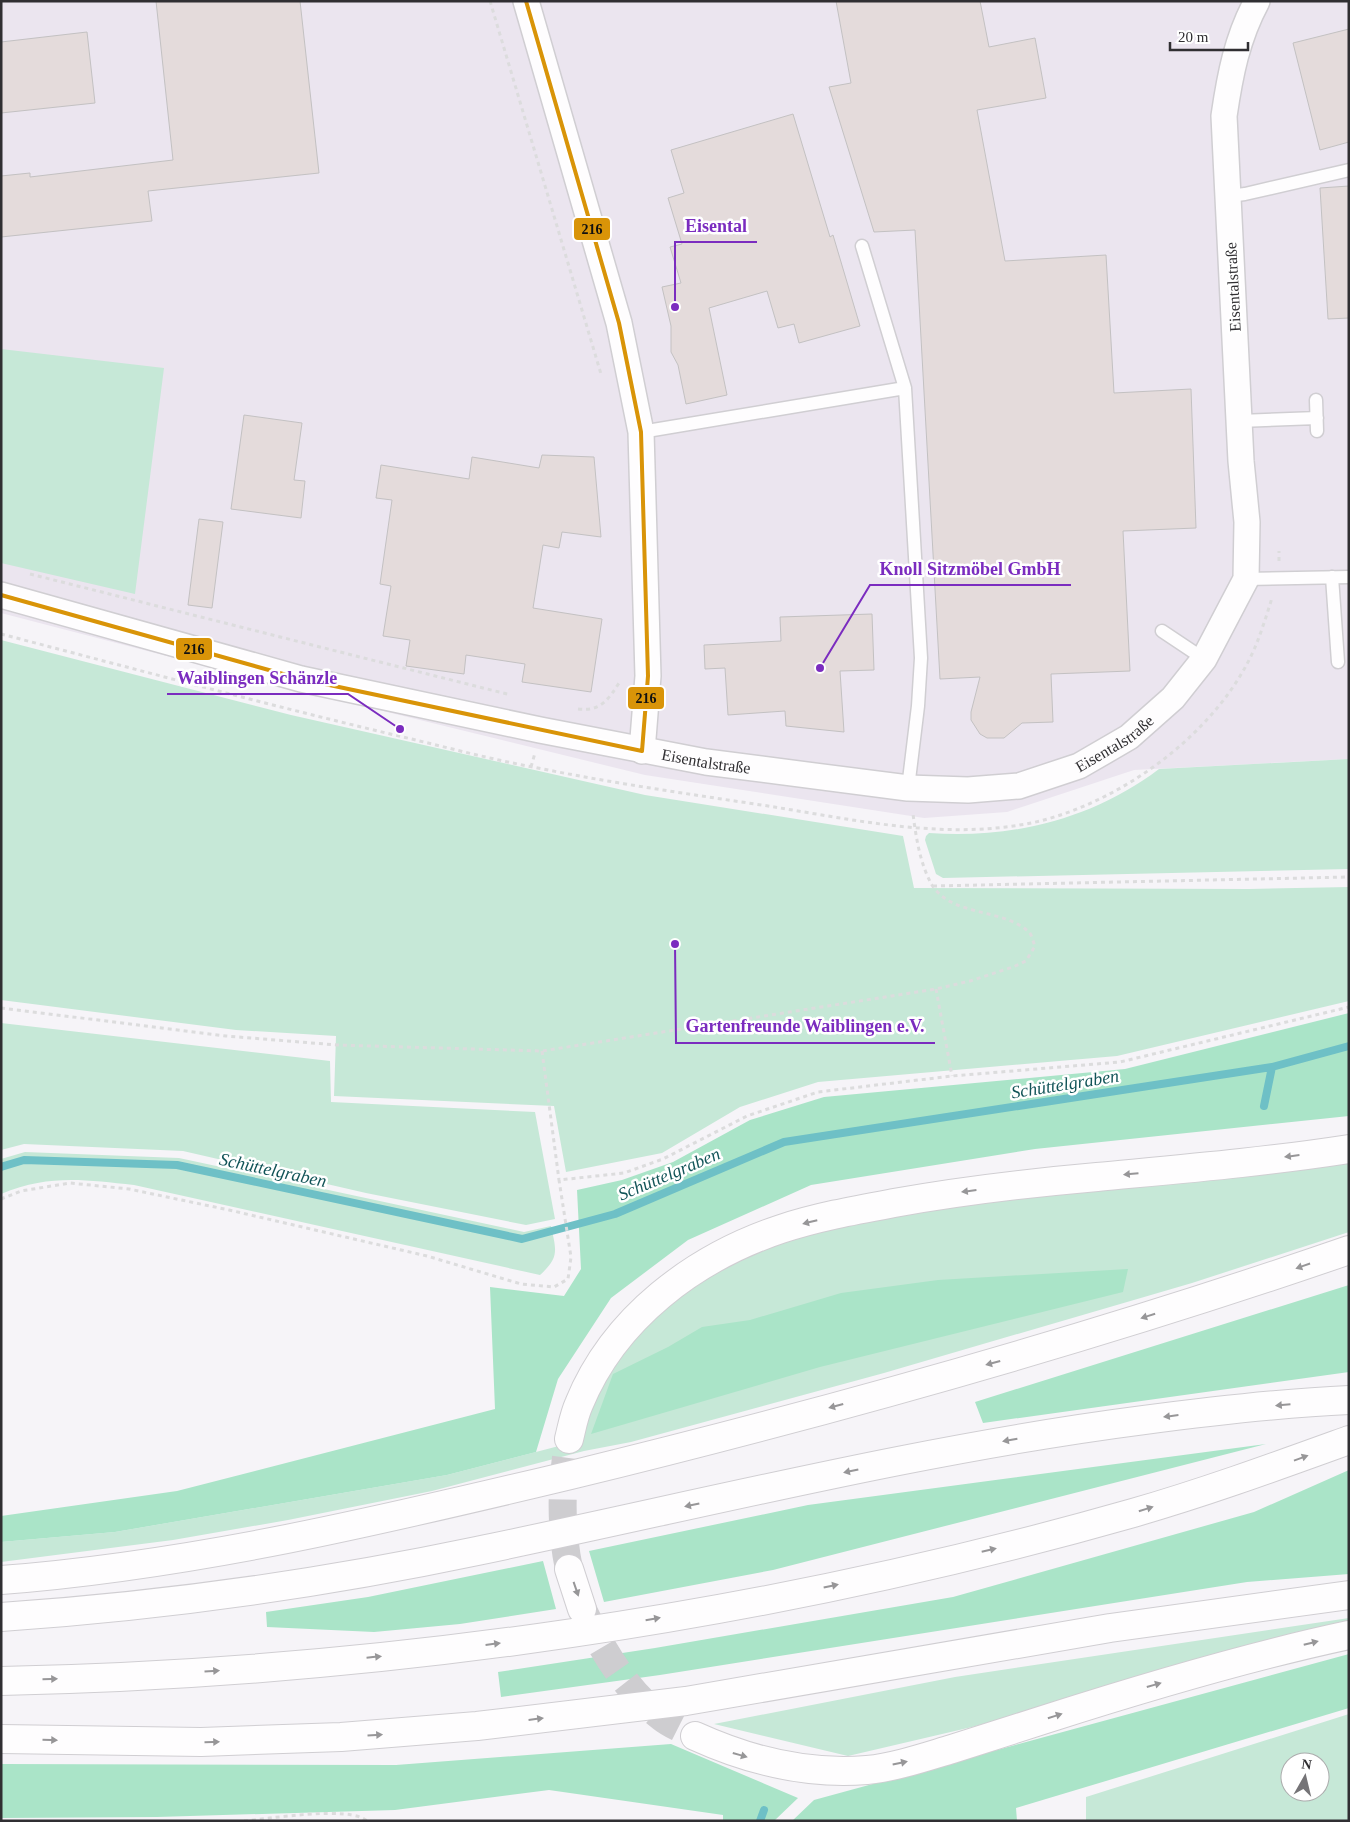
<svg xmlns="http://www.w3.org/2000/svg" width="1350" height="1822" font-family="'Times New Roman',serif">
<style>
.built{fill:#ebe5ef}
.green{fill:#c6e8d7;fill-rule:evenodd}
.forest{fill:#aae4c8}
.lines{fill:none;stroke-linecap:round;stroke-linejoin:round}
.stream{stroke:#6ec0c6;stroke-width:8}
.building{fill:#e4dbdb;stroke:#c3c1c2}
.highway-tunnel{stroke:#cecdd0;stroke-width:28;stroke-dasharray:28 14;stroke-linecap:butt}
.lane-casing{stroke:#d0ced2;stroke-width:15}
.street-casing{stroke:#d0ced2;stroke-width:28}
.highway-casing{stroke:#d0ced2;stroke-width:30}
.path{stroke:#dcdcdd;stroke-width:3;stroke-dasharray:4 4;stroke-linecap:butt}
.lane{stroke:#fefdfe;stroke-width:12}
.street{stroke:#fefdfe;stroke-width:25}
.highway{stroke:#fefdfe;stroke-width:28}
.bus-1-casing{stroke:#fff;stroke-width:8}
.bus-1{stroke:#d99408;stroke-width:4}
.oneway{fill:#979698}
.labels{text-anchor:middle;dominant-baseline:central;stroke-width:5;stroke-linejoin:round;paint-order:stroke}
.street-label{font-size:16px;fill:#302f32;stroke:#fff}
.water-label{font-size:18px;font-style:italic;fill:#125458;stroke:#fff}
.leader{fill:none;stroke:#7b2cbf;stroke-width:2}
.callout-dot{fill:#7b2cbf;stroke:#fff;stroke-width:2}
.callout-label{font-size:18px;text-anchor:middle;font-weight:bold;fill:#7b2cbf;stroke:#fff;stroke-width:5;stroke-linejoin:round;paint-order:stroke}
.line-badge{stroke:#fff;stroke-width:2}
.pale-badge-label{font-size:14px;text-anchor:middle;font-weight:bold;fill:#111}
</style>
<rect width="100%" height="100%" fill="#f6f4f8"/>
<path class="built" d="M 1,1 L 1349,1 L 1349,759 L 1134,770 L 1007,812 L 924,818 L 645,775 L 297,690 L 1,613 Z"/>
<path class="green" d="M 1,349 L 164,368 L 135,594 L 1,563 Z
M 1,640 L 291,715 L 645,795 L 903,836 L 914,888 L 1249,889 L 1349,887 L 1349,1001 L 1117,1056 L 818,1082 L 740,1107 L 662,1153 L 566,1172 L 554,1106 L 334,1096 L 336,1036 L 236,1030 L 1,1000 Z
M 1349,759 L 1349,869 L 943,878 L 936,874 L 925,840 L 926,836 L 929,833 C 1012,839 1093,819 1159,769 Z
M 1,1023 L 330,1061 L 331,1102 L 535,1112 L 555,1219 L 526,1225 L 366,1193 L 183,1151 L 24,1144 L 1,1150 Z
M 25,1152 L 179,1158 L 524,1232 L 551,1226 C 556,1250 560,1257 540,1275 L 134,1185 C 84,1180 50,1174 1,1194 L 1,1159 Z
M 1349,1163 L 1349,1232 L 1192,1283 L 884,1373 L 631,1442 L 584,1451 L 432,1491 L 288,1520 L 173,1540 L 1,1562 L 1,1542 L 115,1532 L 447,1475 L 582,1440 C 589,1414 596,1389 610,1367 C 700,1224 924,1208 1076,1192 C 1167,1182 1258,1172 1349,1163 Z
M 1349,1618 L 1349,1621 L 972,1727 L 848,1756 L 714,1724 L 955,1677 Z
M 1349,1714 L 1349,1821 L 1086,1821 L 1086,1797 ZM 1290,1762 L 1320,1762 L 1320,1792 L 1290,1792 Z"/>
<path class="forest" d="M 1349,1013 L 1349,1116 L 1035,1149 L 811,1185 L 688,1240 L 611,1298 L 558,1379 L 536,1452 L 447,1475 L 115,1532 L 1,1542 L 1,1516 L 177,1491 L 495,1409 L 490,1287 L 564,1296 L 581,1269 L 577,1190 L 622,1180 L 673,1162 L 750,1120 L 824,1097 L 1125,1069 Z
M 1128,1269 L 1123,1292 L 820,1367 L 591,1434 L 613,1374 L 668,1347 L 702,1327 L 750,1320 L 841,1293 L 938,1280 Z
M 1349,1285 L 1349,1372 L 983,1423 L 975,1402 Z
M 1266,1444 L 773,1570 L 604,1602 L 589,1551 L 808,1505 Z
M 1349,1470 L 1349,1574 L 1247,1582 L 660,1675 L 501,1697 L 498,1672 L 655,1648 L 953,1597 L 1254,1512 Z
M 543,1561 L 556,1609 L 460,1624 L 374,1632 L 267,1627 L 266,1612 L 368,1597 Z
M 1349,1654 L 1349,1708 L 1016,1808 L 1017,1821 L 792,1821 L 814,1800 Z
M 671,1744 L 798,1798 L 774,1821 L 723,1821 L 723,1815 L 549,1790 L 395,1810 L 157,1817 L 1,1818 L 1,1764 L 396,1765 Z"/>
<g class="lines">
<path class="stream" d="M 1264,1106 L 1272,1067
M 1,1167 L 24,1160 L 177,1165 L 522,1239 L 615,1214 L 784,1142 L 1272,1067 L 1349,1046
M 760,1821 L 764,1810"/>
</g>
<path class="building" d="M 156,1 L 300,1 L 319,173 L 148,191 L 152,221 L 1,237 L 1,176 L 30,173 L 30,177 L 173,160 Z
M 836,1 L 980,1 L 989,47 L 1035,38 L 1046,98 L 977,110 L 1005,261 L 1106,255 L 1114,393 L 1191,389 L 1196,528 L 1123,531 L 1130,671 L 1051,674 L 1053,722 L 1022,723 L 1004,738 L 987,738 L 980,734 L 971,720 L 971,712 L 980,677 L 940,679 L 915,230 L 874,232 L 829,87 L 851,83 Z
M 1349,29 L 1349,142 L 1320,150 L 1293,43 Z
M 87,32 L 95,103 L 1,113 L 1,42 Z
M 793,114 L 830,237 L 833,235 L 860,326 L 799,343 L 794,324 L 778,328 L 767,291 L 709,308 L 727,395 L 686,404 L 678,365 L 671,352 L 671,326 L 662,287 L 681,283 L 670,247 L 682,244 L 668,198 L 684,193 L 671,150 Z
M 1349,186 L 1349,318 L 1328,319 L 1320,188 Z
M 244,415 L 302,423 L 294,480 L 305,481 L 301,518 L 231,509 Z
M 542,455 L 594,457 L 601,537 L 562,532 L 559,548 L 543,545 L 533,608 L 602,619 L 591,692 L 522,682 L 525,664 L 466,655 L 464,674 L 406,666 L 410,640 L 383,636 L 391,586 L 380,584 L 392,500 L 376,498 L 381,465 L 469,479 L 472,457 L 539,468 Z
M 199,519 L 223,522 L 212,608 L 188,605 Z
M 872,614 L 874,670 L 840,671 L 844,732 L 786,726 L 785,711 L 728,715 L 725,668 L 705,669 L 704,645 L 781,641 L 780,617 Z"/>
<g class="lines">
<path class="highway-tunnel" d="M 569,1569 C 560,1525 561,1483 569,1439
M 583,1610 C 601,1648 626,1691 661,1717 C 671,1725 684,1730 695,1736"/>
<g class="lane-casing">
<path id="lane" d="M 1228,196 L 1245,194 L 1349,170
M 862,246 L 905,388 L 921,658 L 918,706 L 908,788
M 1316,400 L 1317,431
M 1239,421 L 1317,418
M 641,432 L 905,388
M 1332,577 L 1338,662
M 1246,579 L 1349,577
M 1162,631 L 1204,659"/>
</g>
<g class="street-casing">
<g id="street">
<path d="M 526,1 L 619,323 L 641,432 L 648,676 L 642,751"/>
<path id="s1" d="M 1,595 L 301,679 L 540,730 L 706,762 L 908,788 L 968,790 L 1019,786 L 1079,766 L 1129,737 L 1173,698 L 1204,659 L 1246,579 L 1247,522 L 1241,461 L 1224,116 C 1230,75 1237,38 1257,1"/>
</g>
</g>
<g class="highway-casing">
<path id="highway" d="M 569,1439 C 572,1427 574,1415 579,1404 C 614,1318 694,1258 781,1229 C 817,1217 856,1210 894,1203 C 961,1191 1029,1183 1097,1177 C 1181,1169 1265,1162 1349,1149
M 569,1569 L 582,1609
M 1,1580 C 194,1565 383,1520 571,1475 C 833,1411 1094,1338 1349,1250
M 1,1617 C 161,1606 320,1584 477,1551 C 699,1505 919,1449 1144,1420 C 1212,1411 1280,1403 1349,1400
M 1,1681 C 380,1673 768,1617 1133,1513 C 1206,1492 1277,1466 1349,1440
M 695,1736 C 750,1761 807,1775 867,1770 C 896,1767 925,1757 952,1749 C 983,1739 1014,1729 1046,1719 C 1146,1687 1246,1657 1349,1635
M 1,1739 L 201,1742 L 341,1737 L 477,1726 L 686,1701 L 1110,1628 L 1349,1595"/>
</g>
<path class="path" d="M 490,1 L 601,374
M 1279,561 L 1279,551
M 30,574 L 511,695
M 1,634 C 135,669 268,705 403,737 C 446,747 489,759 533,767 C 611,783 689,794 768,806 C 856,820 951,842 1040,821 C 1127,799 1221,729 1256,645 C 1262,630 1267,614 1272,598
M 578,709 C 602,712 609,698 621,680
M 531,767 L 535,753
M 933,886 L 1349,877
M 936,989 L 952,1076
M 1,1008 L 226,1036 L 337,1045 L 542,1051 L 936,989 L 970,981 L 1013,967 L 1026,961 L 1035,946 C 1033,942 1032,935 1029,932 C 1003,908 952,917 932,885 C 920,864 916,837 913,814
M 542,1051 L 559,1180
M 1,1199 L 21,1191 L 70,1183 L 129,1189 L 229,1210 L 427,1256 L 521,1284 L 554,1287 L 568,1279 L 571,1257 L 559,1180 L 624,1173 L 663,1159 L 747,1116 L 818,1092 L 952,1076 L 1120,1062 L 1349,1007
M 244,1821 C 268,1819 350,1805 367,1821"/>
<use href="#lane" class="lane"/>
<use href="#street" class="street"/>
<use href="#highway" class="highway"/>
<g class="bus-1-casing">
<path id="bus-1" d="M 1,595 L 301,679 L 642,751 L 648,676 L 641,432 L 619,323 L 526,1"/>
</g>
<use href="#bus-1" class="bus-1"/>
</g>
<defs><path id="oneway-solid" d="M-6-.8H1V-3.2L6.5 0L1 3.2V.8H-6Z" transform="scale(1.25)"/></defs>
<g class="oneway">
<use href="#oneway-solid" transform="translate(1292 1156) rotate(173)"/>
<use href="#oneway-solid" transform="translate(1131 1174) rotate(175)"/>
<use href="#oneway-solid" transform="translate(969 1191) rotate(173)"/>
<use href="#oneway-solid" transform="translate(810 1222) rotate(166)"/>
<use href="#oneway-solid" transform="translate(1303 1266) rotate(161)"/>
<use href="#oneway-solid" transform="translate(1148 1316) rotate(163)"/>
<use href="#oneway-solid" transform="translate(993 1363) rotate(165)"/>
<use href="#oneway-solid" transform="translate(1283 1405) rotate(175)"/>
<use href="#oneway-solid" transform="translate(836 1406) rotate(165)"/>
<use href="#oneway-solid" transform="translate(1171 1416) rotate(173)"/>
<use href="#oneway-solid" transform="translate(1010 1440) rotate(170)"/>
<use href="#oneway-solid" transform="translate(1301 1458) rotate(-20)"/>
<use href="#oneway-solid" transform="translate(851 1471) rotate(168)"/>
<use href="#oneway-solid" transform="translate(692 1505) rotate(168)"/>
<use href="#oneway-solid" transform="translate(1146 1509) rotate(-17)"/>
<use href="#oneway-solid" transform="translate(989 1550) rotate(-13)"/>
<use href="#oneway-solid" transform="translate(831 1586) rotate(-12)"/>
<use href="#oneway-solid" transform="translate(576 1589) rotate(71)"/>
<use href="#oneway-solid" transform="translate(653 1619) rotate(-10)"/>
<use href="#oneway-solid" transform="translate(1311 1643) rotate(-14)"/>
<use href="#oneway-solid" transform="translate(493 1644) rotate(-7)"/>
<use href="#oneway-solid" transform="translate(374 1657) rotate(-6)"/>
<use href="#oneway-solid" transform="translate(212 1671) rotate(-4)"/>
<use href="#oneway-solid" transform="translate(50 1679) rotate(-2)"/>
<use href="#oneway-solid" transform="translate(1154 1685) rotate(-16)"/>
<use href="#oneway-solid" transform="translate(1055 1716) rotate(-18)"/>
<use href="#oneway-solid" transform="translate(536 1719) rotate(-7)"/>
<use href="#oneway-solid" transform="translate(375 1735) rotate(-4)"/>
<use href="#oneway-solid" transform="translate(50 1740) rotate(2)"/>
<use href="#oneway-solid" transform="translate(212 1742) rotate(-2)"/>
<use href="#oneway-solid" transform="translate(740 1755) rotate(16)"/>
<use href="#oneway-solid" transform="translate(900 1763) rotate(-12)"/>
</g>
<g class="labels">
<g class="street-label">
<text transform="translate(1233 287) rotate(-93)">Eisentalstraße</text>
<text stroke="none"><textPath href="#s1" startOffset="1145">Eisentalstraße</textPath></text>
<text stroke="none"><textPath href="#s1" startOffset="725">Eisentalstraße</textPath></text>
</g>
<g class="water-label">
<text transform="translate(1065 1084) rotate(-9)">Schüttelgraben</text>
<text transform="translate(273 1170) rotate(12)">Schüttelgraben</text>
<text transform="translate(669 1174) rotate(-23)">Schüttelgraben</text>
</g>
</g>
<path class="leader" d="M675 307L675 242H757M820 668L870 585H1071M400 729L348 694H167M675 944L676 1043H935"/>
<g class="callout-dot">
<circle cx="675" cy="307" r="5"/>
<circle cx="820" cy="668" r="5"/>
<circle cx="400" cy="729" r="5"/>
<circle cx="675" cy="944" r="5"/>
</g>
<g class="callout-label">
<text x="716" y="232">Eisental</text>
<text x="970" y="575">Knoll Sitzmöbel GmbH</text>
<text x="257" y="684">Waiblingen Schänzle</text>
<text x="805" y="1032">Gartenfreunde Waiblingen e.V.</text>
</g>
<g class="line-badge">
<rect x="573" y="217" width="38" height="24" rx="5" fill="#d99408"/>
<rect x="175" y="637" width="38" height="24" rx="5" fill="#d99408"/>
<rect x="627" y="686" width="38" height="24" rx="5" fill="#d99408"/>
</g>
<g class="pale-badge-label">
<text x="592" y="234">216</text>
<text x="194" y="654">216</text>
<text x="646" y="703">216</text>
</g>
<rect width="1350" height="1822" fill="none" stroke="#302f32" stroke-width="5"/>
<g transform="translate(1305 1777) rotate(8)"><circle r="24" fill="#ffffff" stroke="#acacad"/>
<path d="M0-4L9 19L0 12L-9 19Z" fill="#757477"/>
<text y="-8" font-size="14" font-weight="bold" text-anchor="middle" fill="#302f32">N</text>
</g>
<path d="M1170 42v8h78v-8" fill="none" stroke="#302f32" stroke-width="2.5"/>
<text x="1178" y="42" font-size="15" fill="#302f32" stroke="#ffffff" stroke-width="4" paint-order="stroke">20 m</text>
</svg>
